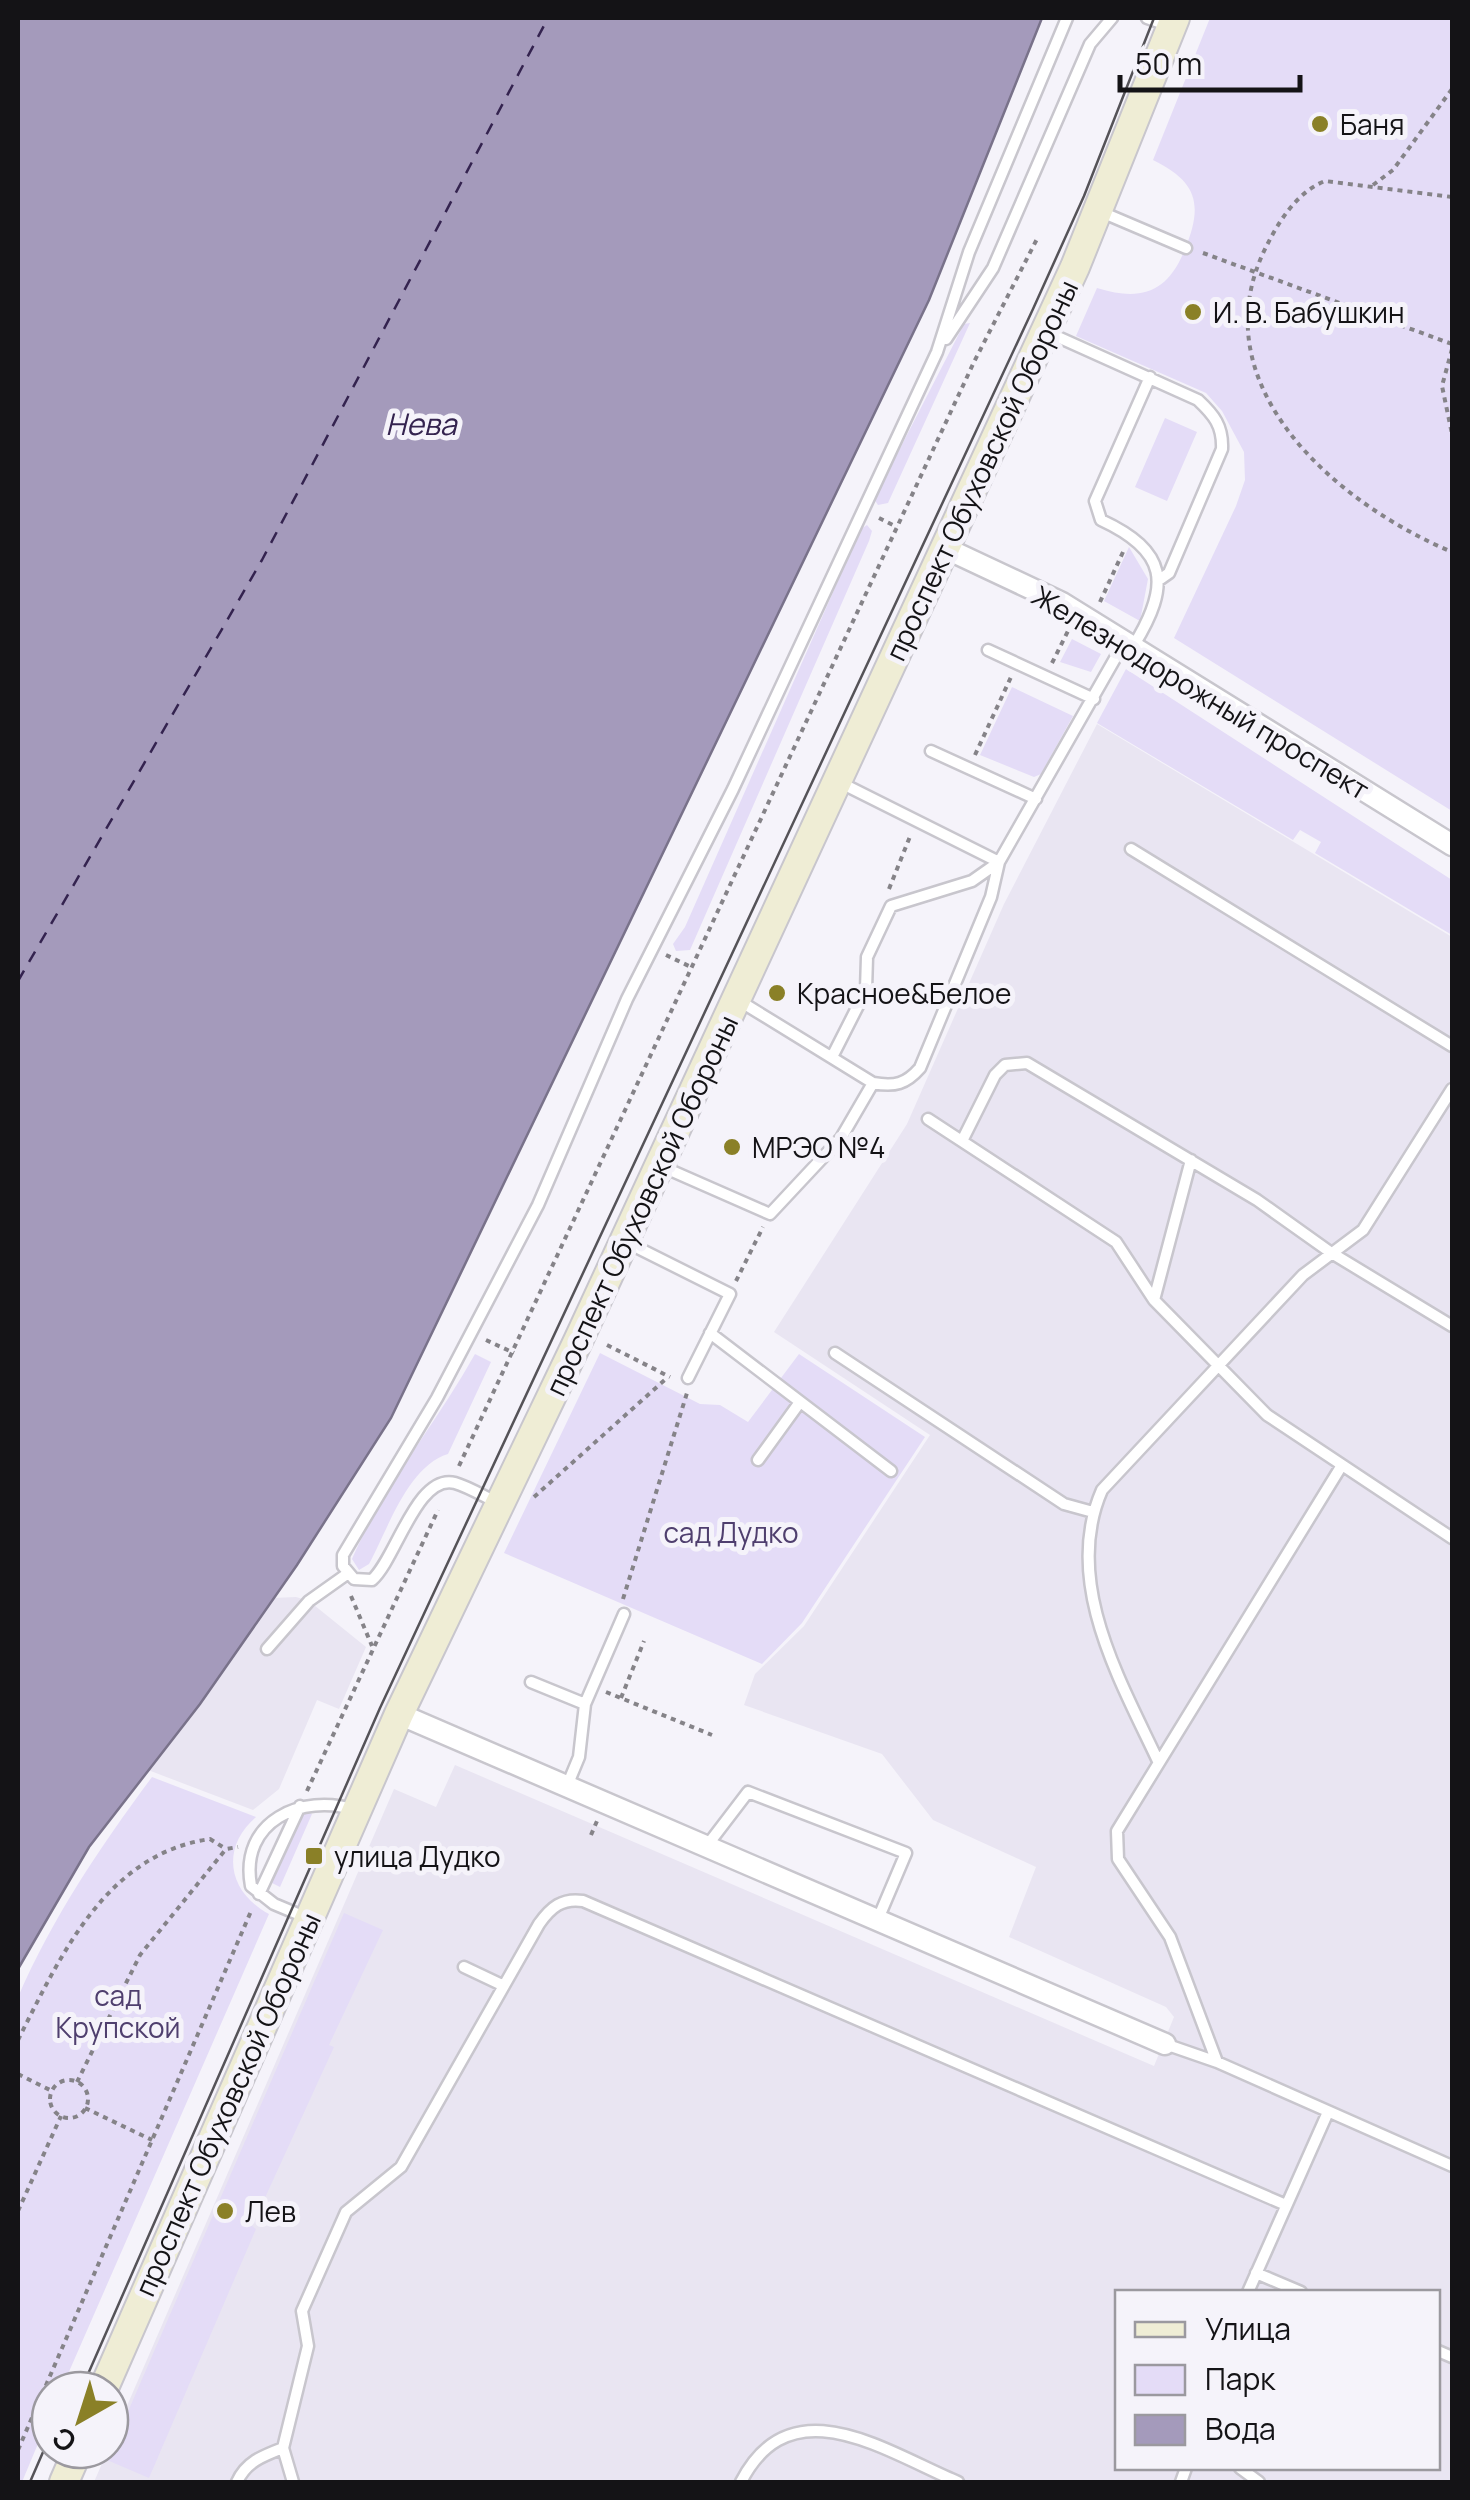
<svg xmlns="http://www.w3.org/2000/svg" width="1470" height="2500" font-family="Manrope,sans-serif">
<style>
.built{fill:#e9e5f2;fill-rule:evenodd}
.green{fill:#e4dcf7}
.water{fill:#a49abb;stroke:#79728a;stroke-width:2.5}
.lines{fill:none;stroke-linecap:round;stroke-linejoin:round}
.ferry{stroke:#34234f;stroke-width:2.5;stroke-dasharray:12 10;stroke-linecap:butt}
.service-casing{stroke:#c8c6cd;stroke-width:15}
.minor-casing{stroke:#c8c6cd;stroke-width:25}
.secondary-casing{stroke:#c8c6cd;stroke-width:32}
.path{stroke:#858388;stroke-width:4;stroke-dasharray:5 5;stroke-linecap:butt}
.service{stroke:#fff;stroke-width:10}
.minor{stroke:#fff;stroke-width:20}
.secondary{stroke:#efedd5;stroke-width:28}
.tram{stroke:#555358;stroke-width:2.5}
.poi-dot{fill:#8a8027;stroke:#f5f3fa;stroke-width:4}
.labels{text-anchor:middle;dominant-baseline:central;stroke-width:10;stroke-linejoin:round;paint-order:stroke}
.poi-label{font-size:28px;fill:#141316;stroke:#f5f3fa;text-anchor:start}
.street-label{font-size:28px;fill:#141316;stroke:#f5f3fa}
.park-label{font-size:28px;fill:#4f3f6e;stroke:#f5f3fa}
.water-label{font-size:30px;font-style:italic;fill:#34234f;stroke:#f5f3fa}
</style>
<rect width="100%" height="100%" fill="#f5f3fa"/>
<path class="built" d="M 1097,724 L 1452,937 L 1452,2482 L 94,2482 L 394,1789 L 436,1807 L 455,1765 L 1154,2066 L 1174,2017 L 1166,2007 L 1009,1937 L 1036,1867 L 933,1820 L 882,1754 L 744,1705 L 755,1674 L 804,1626 L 930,1435 L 774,1332 L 907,1124 L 1004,904 ZM 1118,2292 L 1438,2292 L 1438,2468 L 1118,2468 Z
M 296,1597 L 309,1601 L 366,1647 L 339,1709 L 317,1700 L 279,1789 L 253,1810 L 148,1770 L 273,1598 Z"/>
<path class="green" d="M 1210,18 L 1452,18 L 1452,811 L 1174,638 L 1236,506 L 1245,480 L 1244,452 L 1222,411 L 1206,393 L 1076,336 L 1097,288 C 1142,302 1168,292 1185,249 C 1203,205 1198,182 1153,160 Z
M 970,323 L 888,503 L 878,505 L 874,499 L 964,324 Z
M 1165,418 L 1197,432 L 1167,501 L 1135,487 Z
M 867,525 L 872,531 L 869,541 L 690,950 L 676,951 L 673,944 L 685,927 L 861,529 Z
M 1129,547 L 1148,579 L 1140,621 L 1104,601 Z
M 1072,639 L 1101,654 L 1091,672 L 1060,662 Z
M 1126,669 L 1452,880 L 1452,935 L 1315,853 L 1321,842 L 1300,830 L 1293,840 L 1097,723 Z
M 1012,687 L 1073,716 L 1041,774 L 1034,777 L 980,755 Z
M 600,1353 L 700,1404 L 720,1405 L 748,1422 L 799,1354 L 925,1437 L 802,1623 L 762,1664 L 504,1553 Z
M 475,1354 L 491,1362 L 448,1454 C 408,1466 388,1529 369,1564 L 359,1570 L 352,1559 C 384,1485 436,1424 475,1354 Z
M 152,1777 L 256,1817 C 220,1848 228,1892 269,1914 L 61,2390 L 50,2390 L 50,2415 L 22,2482 L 18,2482 L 18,1997 C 53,1917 100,1847 152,1777 Z
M 304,1810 L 312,1814 L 280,1887 L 272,1883 Z
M 344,1913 L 383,1930 L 329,2045 L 334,2047 L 252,2226 L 256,2229 L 149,2478 L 107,2460 Z"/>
<path class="water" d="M 18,18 L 1042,18 L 929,300 L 391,1418 L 297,1565 L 200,1704 L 89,1847 L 18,1969 Z"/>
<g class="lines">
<path class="ferry" d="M 18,981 L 262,560 L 548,18"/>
<g class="service-casing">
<path id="service" d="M 1147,18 L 1170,26
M 1099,211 L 1186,248
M 1049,333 L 1198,400 C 1214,415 1223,426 1222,449 L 1169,573 L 1159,580
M 946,339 L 993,268 L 1090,44 L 1112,18
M 1134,645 C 1171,585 1168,551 1101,520 L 1095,501 L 1150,377
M 988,650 L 1094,699
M 931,751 L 1036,799
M 1131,849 L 1452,1046
M 738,1000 L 873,1083 C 895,1087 906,1084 920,1068 L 991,897 L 999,862 L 1125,641
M 832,1057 L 866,990 L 867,957 L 891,906 L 972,881 L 999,862 L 837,781
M 928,1119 L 1116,1242 L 1154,1300 L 1267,1415 L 1452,1538
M 963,1139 L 995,1075 L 1005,1065 L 1027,1063 L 1257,1200 L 1330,1252 L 1452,1326
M 663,1167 L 770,1214 L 841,1138 L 873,1083
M 626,1242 L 730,1294 L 688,1378
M 1154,1300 L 1191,1160
M 710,1333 L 891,1471
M 835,1353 L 1064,1504 L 1093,1512
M 758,1460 L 800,1402
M 498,1503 C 485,1497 469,1487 455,1483 C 417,1473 396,1559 372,1580 L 354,1579 L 343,1566 L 343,1555 L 437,1398 L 538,1205 L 627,999 L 733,789 L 937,352 L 969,252 L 1067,18
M 267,1649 L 309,1601 L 347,1574
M 531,1682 L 585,1704 L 579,1757 L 567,1786
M 585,1704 L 624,1614
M 1158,1761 C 1120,1680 1062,1581 1102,1490 L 1303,1275 L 1363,1230 L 1452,1089
M 706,1847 L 748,1792 L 906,1853 L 878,1919
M 259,1894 L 300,1806
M 305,1917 L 274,1904 L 251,1886 C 239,1821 302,1793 355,1810
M 464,1967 L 502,1985
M 1165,2044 L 1217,2062 L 1452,2166
M 1217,2062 L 1170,1937 L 1118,1859 L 1117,1831 L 1342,1465
M 1256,2273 L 1301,2292
M 1248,2292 L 1328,2112
M 1438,2351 L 1452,2357
M 1240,2468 L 1259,2482
M 237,2482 C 246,2462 262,2456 283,2448
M 293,2482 L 283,2448 L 308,2346 L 302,2311 L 346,2212 L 401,2167 L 539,1924 C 551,1907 562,1898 583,1901 L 1286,2205
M 741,2482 C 791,2384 886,2452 958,2482
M 1181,2482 L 1186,2468"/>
</g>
<g class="minor-casing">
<path id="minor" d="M 945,548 L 1062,603 L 1452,845
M 399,1714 L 1165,2044"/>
</g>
<g class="secondary-casing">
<path id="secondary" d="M 103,2390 L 399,1714 L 578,1341 L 1075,267 L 1175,18
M 64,2482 L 78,2450"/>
</g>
<path class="path" d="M 1373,185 L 1393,170 L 1452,89
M 1452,197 L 1325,181 C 1297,192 1279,221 1266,247 C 1197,385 1337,504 1452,552
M 1203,253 L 1452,344
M 1452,349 L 1442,386 L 1452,434
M 879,518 L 897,527
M 1100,602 L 1123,552
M 1052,663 L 1068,631
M 975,755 L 1011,677
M 889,889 L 911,834
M 666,955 L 693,968
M 736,1281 L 763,1227
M 486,1340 L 514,1353
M 607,1345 L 670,1377
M 459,1466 L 974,362 L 1038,237
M 534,1497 L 668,1377
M 351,1596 L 372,1646
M 623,1599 L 687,1393
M 606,1692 L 712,1735
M 621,1698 L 644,1641
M 307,1791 L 438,1510
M 591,1835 L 597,1821
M 18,2040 C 61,1955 106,1854 210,1839 L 226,1849
M 18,2074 L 52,2091
M50 2099a19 19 0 1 1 38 0a19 19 0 1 1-38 0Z
M 77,2082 L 140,1955 L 226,1849 L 238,1847
M 85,2108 L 152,2140
M 18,2211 L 61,2116
M 18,2450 L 252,1909"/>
<use href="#service" class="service"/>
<use href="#minor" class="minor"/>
<use href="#secondary" class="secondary"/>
<path class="tram" d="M 81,2390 L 380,1708 L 1033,309 L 1084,196 L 1154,18
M 30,2482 L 50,2436"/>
</g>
<g class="poi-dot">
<circle cx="1320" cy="124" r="10"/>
<circle cx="1193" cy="312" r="10"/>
<circle cx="777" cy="993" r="10"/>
<circle cx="732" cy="1147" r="10"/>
<rect x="304" y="1846" width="20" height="20" rx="5"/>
<circle cx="225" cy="2211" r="10"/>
</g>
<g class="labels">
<g class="poi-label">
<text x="1340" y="124">Баня</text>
<text x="1213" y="312">И. В. Бабушкин</text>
<text x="797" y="993">Красное&amp;Белое</text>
<text x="752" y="1147">МРЭО №4</text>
<text x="334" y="1856">улица Дудко</text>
<text x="245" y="2211">Лев</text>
</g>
<g class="street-label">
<text transform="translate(981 470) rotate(-65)">проспект Обуховской Обороны</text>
<text transform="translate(1201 692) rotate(31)">Железнодорожный проспект</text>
<text transform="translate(641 1205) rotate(-65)">проспект Обуховской Обороны</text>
<text transform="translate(227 2104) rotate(-66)">проспект Обуховской Обороны</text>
</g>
<g class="park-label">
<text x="731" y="1532">сад Дудко</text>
<text x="118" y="1995">сад<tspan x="118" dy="32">Крупской</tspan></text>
</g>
<g class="water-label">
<text x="421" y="423">Нева</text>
</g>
</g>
<rect width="1470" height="2500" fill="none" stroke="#141316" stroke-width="40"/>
<rect x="1115" y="2290" width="325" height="180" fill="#f5f3fa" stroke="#9b999f" stroke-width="2.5"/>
<rect x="1135" y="2322" width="50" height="15" fill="#efedd5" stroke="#9b999f" stroke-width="2.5"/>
<text x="1205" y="2340" font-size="30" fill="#141316">Улица</text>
<rect x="1135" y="2365" width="50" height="30" fill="#e4dcf7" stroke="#9b999f" stroke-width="2.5"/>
<text x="1205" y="2390" font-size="30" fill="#141316">Парк</text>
<rect x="1135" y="2415" width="50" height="30" fill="#a49abb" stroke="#9b999f" stroke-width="2.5"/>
<text x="1205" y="2440" font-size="30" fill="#141316">Вода</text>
<g transform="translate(80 2420) rotate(219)"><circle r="48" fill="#f5f3fa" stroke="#9b999f" stroke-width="2.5"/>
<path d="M0-8L18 38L0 25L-18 38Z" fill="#8a8027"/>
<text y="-15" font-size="28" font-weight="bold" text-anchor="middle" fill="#141316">С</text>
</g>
<path d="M1120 75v15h180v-15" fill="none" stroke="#141316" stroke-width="5"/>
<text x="1135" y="75" font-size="30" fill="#141316" stroke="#f5f3fa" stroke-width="8" paint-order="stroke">50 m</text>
</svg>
